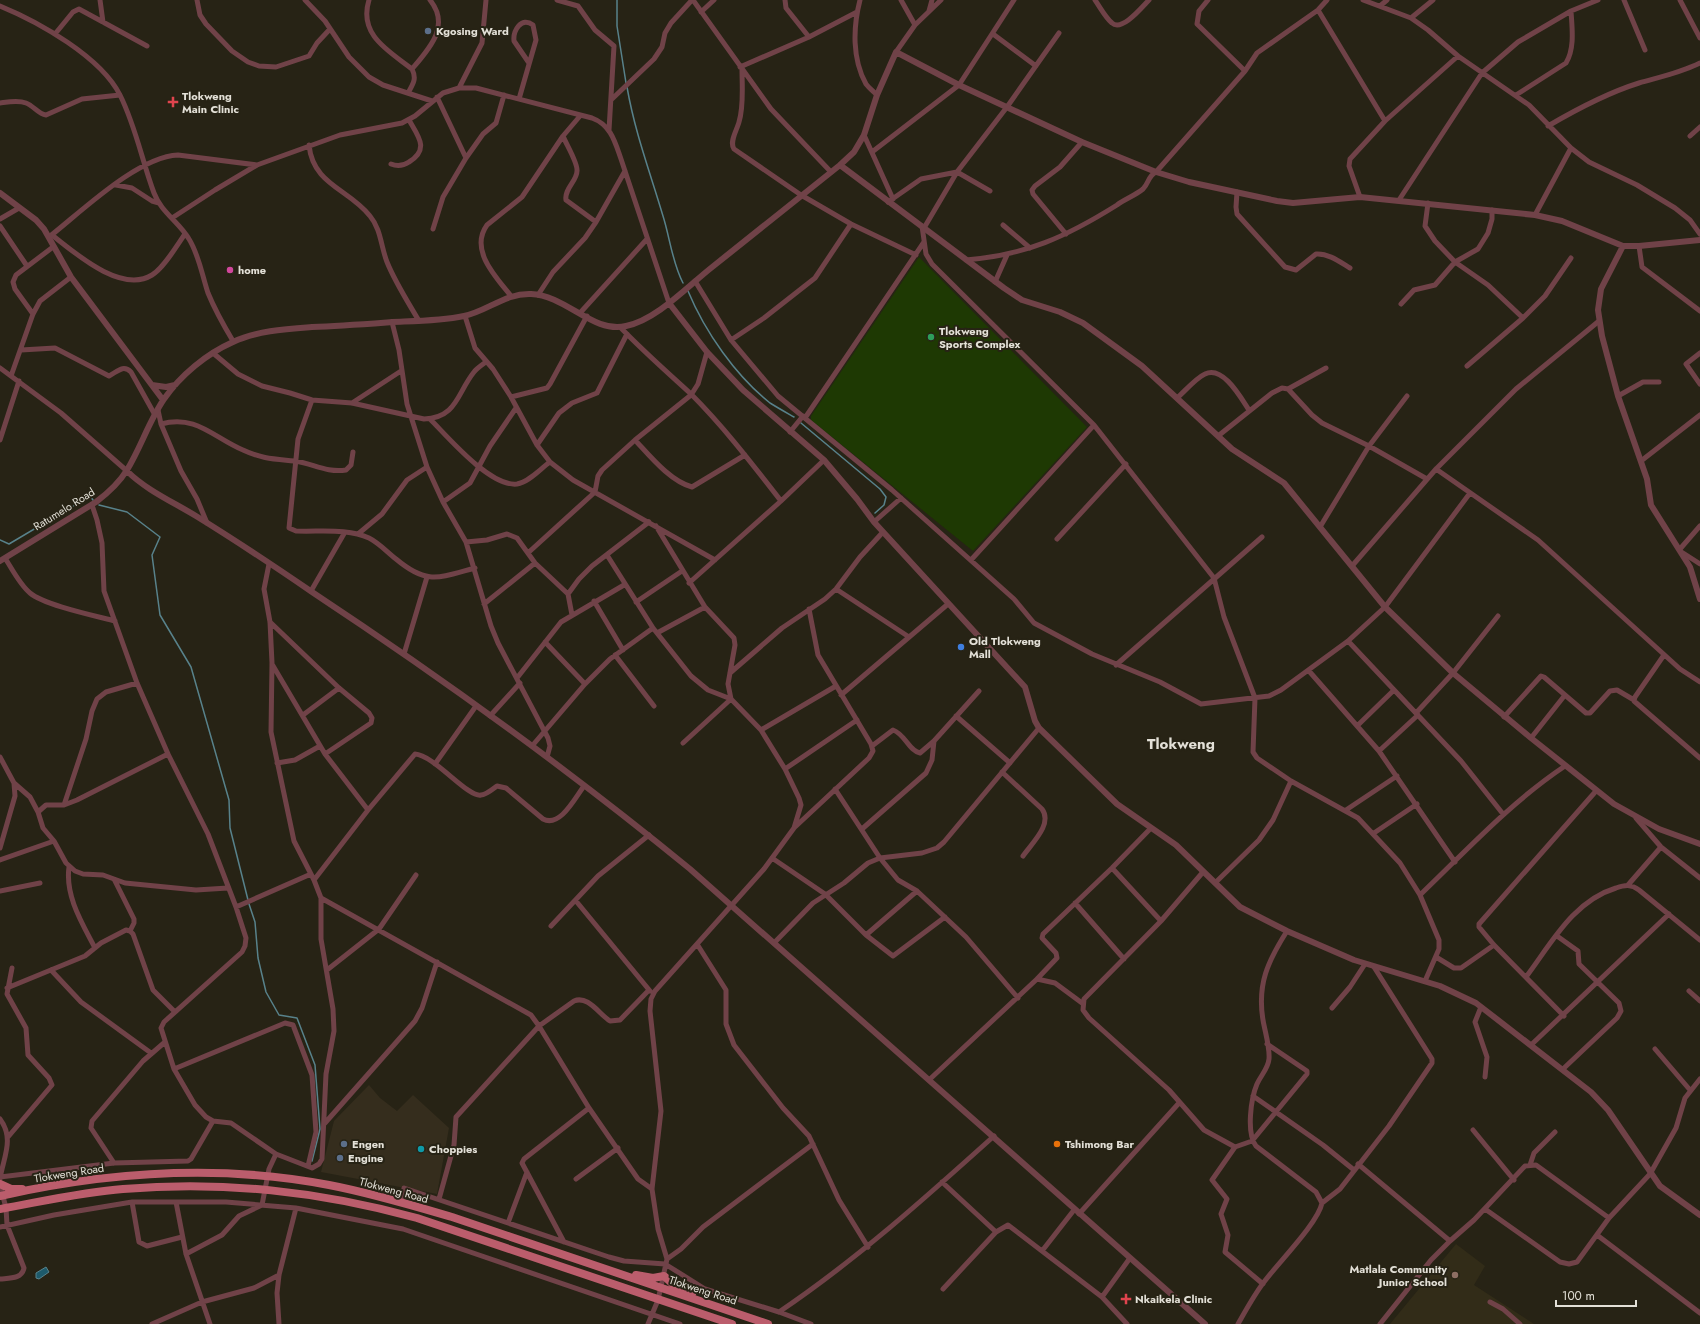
<svg xmlns="http://www.w3.org/2000/svg" width="1700" height="1324" font-family="Jost,sans-serif">
<style>
.commercial{fill:#352d1d}
.built{fill:#322c18}
.green{fill:#1e3903}
.water{fill:#1d5a6b;stroke:#58828b}
.lines{fill:none;stroke-linecap:round;stroke-linejoin:round}
.stream{stroke:#58828b;stroke-width:1.5}
.minor{stroke:#704248;stroke-width:5}
.tertiary{stroke:#704248;stroke-width:6}
.primary{stroke:#bb5d6c;stroke-width:8}
.service-dot{fill:#5c6f8a;stroke:#272315;stroke-width:1.5}
.health-dot{fill:#e0444e;stroke:#272315;stroke-width:1.5}
.hotel-dot{fill:#d1479c;stroke:#272315;stroke-width:1.5}
.leisure-dot{fill:#2e9e5b;stroke:#272315;stroke-width:1.5}
.shop-dot{fill:#3f7fe0;stroke:#272315;stroke-width:1.5}
.food-dot{fill:#e8710a;stroke:#272315;stroke-width:1.5}
.culture-dot{fill:#0f9aa8;stroke:#272315;stroke-width:1.5}
.education-dot{fill:#8d6e63;stroke:#272315;stroke-width:1.5}
.labels{text-anchor:middle;dominant-baseline:central;stroke-width:4;stroke-linejoin:round;paint-order:stroke}
.poi-label{font-size:11px;font-weight:bold;fill:#e3e0d7;stroke:#272315;text-anchor:start}
.street-label{font-size:11px;fill:#e3e0d7;stroke:#272315}
.district-label{font-size:15px;font-weight:bold;fill:#e3e0d7;stroke:#272315}
</style>
<rect width="100%" height="100%" fill="#272315"/>
<path class="commercial" d="M 369,1085 L 380,1098 L 397,1111 L 413,1095 L 449,1128 L 437,1194 L 321,1172 L 334,1121 Z"/>
<path class="built" d="M 1456,1244 L 1485,1266 L 1474,1285 L 1534,1324 L 1390,1324 Z"/>
<path class="green" d="M 919,257 L 1087,427 L 973,551 L 811,420 L 811,416 Z"/>
<path class="water" d="M 46,1267 L 49,1272 L 39,1279 L 36,1278 L 36,1273 Z"/>
<g class="lines">
<path class="stream" d="M 617,0 L 617,26 L 626,83
M 627,87 C 635,133 650,172 663,216 C 670,238 672,262 683,283
M 688,291 C 705,332 736,376 770,403 C 778,408 787,413 794,417
M 801,423 L 880,489 L 886,497 L 884,505 L 875,513
M 99,505 L 127,512 L 160,537 L 152,555 L 160,615 L 191,667 L 229,800 L 230,828 L 248,900
M 0,540 L 9,544 L 90,496 L 93,500
M 249,904 L 255,922 L 258,958 L 266,992 L 279,1015 L 297,1018 L 315,1065 L 320,1129 L 312,1161"/>
<path class="minor" d="M 100,0 L 103,22
M 197,0 L 200,15 L 206,24 L 232,51 L 248,62 L 259,66 L 276,67 L 309,56 L 317,43 L 330,29
M 305,0 L 325,21 L 349,57 L 369,77 L 383,85 L 432,101
M 369,0 C 358,35 389,51 412,69 C 417,79 413,84 408,93
M 557,0 L 578,6 L 595,30 L 614,46 L 609,130
M 693,0 L 771,109 L 831,172
M 785,0 L 786,8 L 809,37
M 860,0 C 853,27 852,59 866,84 C 869,88 874,92 877,95
M 901,0 L 915,25
M 1095,0 C 1100,7 1105,17 1112,23 C 1122,32 1142,7 1149,0
M 1208,0 L 1199,11 L 1197,24 L 1245,71
M 1363,0 L 1411,18 L 1428,30 L 1458,56 L 1529,105 L 1571,148 L 1589,162 L 1637,185 L 1675,208 L 1690,220 L 1700,234
M 1624,0 L 1645,50
M 1680,0 L 1700,38
M 0,6 C 39,22 101,57 120,95 C 136,127 142,161 154,193 C 161,212 179,222 189,239 C 199,255 202,275 208,293 C 215,310 224,326 233,341
M 1380,6 L 1387,0
M 1318,10 L 1385,121
M 929,11 L 932,0
M 701,12 L 714,0
M 1411,18 L 1433,0
M 55,34 L 73,12 L 79,9 L 147,46
M 993,34 L 1036,66
M 896,52 L 915,25 L 941,0
M 740,67 L 809,37 L 857,12
M 412,69 C 429,49 451,26 430,0
M 742,70 C 742,86 744,106 739,122 C 737,130 729,142 734,149 L 801,195 L 851,224 L 916,255
M 459,88 L 482,43 L 486,0
M 1516,95 L 1566,63 C 1575,48 1572,28 1571,11
M 437,97 L 466,158
M 519,99 L 536,40 L 533,25 C 521,16 513,31 514,41 L 529,63
M 612,99 L 654,59 L 662,47 L 665,33 L 671,23 L 692,0
M 0,103 C 8,102 18,100 26,103 C 34,106 38,114 46,115 L 82,99 L 120,95
M 1548,126 C 1577,109 1607,93 1639,83 C 1660,77 1680,73 1700,63
M 864,135 L 893,199
M 563,136 C 566,144 578,163 577,171 C 577,181 564,189 566,200 L 596,222
M 1690,136 L 1700,127
M 309,145 C 313,185 349,189 370,216 C 381,229 381,247 387,262 C 395,282 408,302 419,321
M 872,152 L 959,85 L 1014,0
M 391,164 C 398,167 403,166 409,162 C 430,149 418,136 409,120
M 116,185 L 132,188 L 152,201 L 159,203
M 1237,192 L 1236,207 L 1237,214 L 1285,267 L 1296,270 L 1316,254 C 1328,253 1340,262 1350,268
M 1360,197 L 1349,166 L 1350,159 L 1385,121 L 1458,56
M 1399,200 L 1482,73 L 1518,42 L 1571,11 L 1598,0
M 888,202 L 921,179 L 957,172 L 990,191
M 1428,203 L 1425,226 L 1435,241 L 1455,262 L 1488,285 L 1523,318
M 1535,215 L 1571,148
M 172,218 L 215,190 L 257,165 L 340,135 L 402,123 L 415,116 L 443,93 L 459,88 L 476,88 L 592,118 C 611,125 615,142 621,159 L 669,303
M 0,219 L 19,208
M 1003,225 L 1030,248
M 0,226 L 27,266
M 922,226 L 926,254 L 932,264 L 1094,425 L 1214,578 L 1224,617 L 1255,698 L 1253,752 L 1257,758 L 1291,781 L 1358,818 L 1400,863 L 1420,895 L 1439,940 L 1439,949 L 1425,981
M 924,228 L 957,172 L 1007,107 L 1059,33
M 433,229 L 443,197 L 466,158 L 483,134 L 496,123 L 504,95
M 1066,234 L 1033,194 L 1032,190 L 1035,186 L 1060,167 L 1082,142
M 52,235 C 75,253 121,294 152,275 C 164,268 177,245 185,234
M 49,237 C 81,212 137,157 178,155 L 257,165
M 1639,246 L 1642,267 L 1700,311
M 966,260 C 1026,255 1066,237 1117,205 C 1125,199 1136,195 1143,189 C 1149,183 1148,176 1156,172 L 1245,71 L 1257,53 L 1318,10 L 1327,0
M 695,281 L 731,340 L 778,396 L 892,490 L 1014,599 L 1034,623 L 1092,654 L 1160,682 L 1201,704 L 1269,696 L 1281,690 L 1348,641 L 1385,607 L 1470,493
M 995,282 L 1007,255
M 538,295 L 553,272 L 585,238 L 596,222 L 625,171
M 511,296 C 496,277 469,250 487,225 L 522,197 L 563,136 L 580,116
M 1401,304 L 1414,290 L 1435,285 L 1455,262 L 1478,249 L 1488,233 L 1492,219 L 1492,210
M 580,313 L 647,239
M 33,314 L 15,289 L 13,282 L 16,275 L 53,247
M 465,316 L 475,348 L 493,369 L 511,397 L 537,445 L 550,462 L 573,480 L 715,560
M 392,322 L 399,350 L 407,404 L 427,467 L 443,502 L 466,542 L 491,626 L 498,643 L 548,738 L 550,746 L 547,757
M 620,327 C 643,351 667,372 691,394 C 724,427 753,465 781,501
M 731,340 L 764,318 L 815,278 L 851,224
M 21,350 L 55,348 L 109,376 C 117,372 123,364 131,372 L 155,415
M 213,353 L 238,374 L 262,386 L 290,393 L 312,400 L 352,403 L 424,419 C 457,418 457,393 474,372 C 477,368 482,365 486,362
M 1700,353 L 1686,364 L 1700,384
M 1467,366 L 1523,318 L 1545,296 L 1571,258
M 0,368 L 61,413 L 127,471
M 11,376 L 33,314 L 40,301 L 71,277
M 1288,389 L 1312,415 L 1322,423 L 1369,446 L 1427,479
M 1618,396 L 1643,382 L 1659,382
M 511,397 L 547,388 L 550,384 L 587,316
M 1177,398 C 1184,392 1196,378 1205,374 C 1223,365 1241,398 1249,410
M 312,400 L 298,439 L 289,528 L 296,531 C 320,532 348,528 369,538 C 379,543 387,552 396,559 C 427,585 438,578 475,568
M 352,403 L 401,371
M 158,410 L 161,424 C 196,414 214,438 243,450 C 262,459 275,459 294,461 C 312,463 326,473 346,470 L 351,465 L 353,452
M 805,418 L 924,242
M 430,419 C 448,437 490,487 517,484 C 529,482 540,469 550,462
M 161,424 L 181,471 L 197,499 L 207,523
M 790,432 L 803,416
M 1218,436 L 1272,393 L 1282,388 L 1288,389 L 1326,368
M 0,440 L 19,381
M 635,440 C 650,456 670,481 692,487 L 745,455
M 537,445 L 559,413 L 572,403 L 597,393 L 627,334
M 1641,461 L 1700,415
M 1436,469 L 1538,540 L 1680,669 L 1700,682
M 443,502 L 470,483 L 490,446 L 516,408
M 92,505 L 97,520 L 102,543 L 104,591 L 137,683 L 168,754 L 208,834 L 236,907 L 246,938 L 245,946 L 242,952 L 164,1022 L 161,1028 L 174,1069 L 195,1105 L 206,1117 L 213,1121 L 231,1123 L 276,1154 L 312,1168 L 319,1164 L 322,1159 L 326,1074 L 334,1031 L 333,1009 L 321,939 L 321,898 L 314,880 L 294,841 L 271,732 L 272,663 L 270,622 L 264,589 L 269,564
M 874,522 L 901,498
M 1320,527 L 1369,446 L 1407,396
M 358,534 L 382,514 L 407,480 L 427,467
M 1057,539 L 1126,464
M 466,542 L 487,540 L 507,534 L 517,538 L 535,563 L 568,594 L 572,615
M 1680,549 L 1700,526
M 529,552 L 595,492 L 598,476 L 602,470 L 635,440 L 691,395 L 698,384 L 707,352
M 1683,553 L 1700,564
M 607,555 L 653,628 L 691,676 L 708,690 L 731,699 L 683,743
M 5,558 C 12,569 20,585 30,593 C 44,605 96,616 115,621
M 971,560 L 1094,425
M 1352,566 L 1436,469 L 1516,389 L 1599,321
M 689,583 L 781,501 L 824,460
M 836,589 L 909,637
M 311,591 L 345,532
M 568,594 L 579,579 L 592,566 L 649,522
M 594,601 L 623,650
M 636,602 L 682,571
M 484,604 L 535,563
M 270,622 L 339,688 L 369,713 L 372,718 L 371,723 L 325,754
M 657,633 L 705,607
M 1348,641 L 1461,761 L 1503,814
M 545,642 L 585,684
M 404,654 L 427,577
M 615,655 L 654,706
M 1664,655 L 1635,697 L 1634,701 L 1700,758
M 272,664 L 325,754 L 368,810
M 1116,665 L 1262,537
M 1309,671 L 1379,751 L 1455,862
M 730,673 L 782,628 L 825,599 L 836,589 L 860,557 L 883,532
M 517,678 L 561,622 L 624,585
M 841,695 L 948,604
M 1416,713 L 1453,673 L 1498,616
M 303,715 L 339,688
M 490,716 L 520,683
M 956,716 L 1010,763
M 1504,717 L 1541,676 L 1544,677 L 1586,713 L 1590,713 L 1610,691 L 1617,690 L 1634,700
M 1357,726 L 1394,690
M 761,730 L 836,686
M 1531,738 L 1565,695
M 532,746 L 585,684 L 610,659 L 653,628
M 872,746 L 893,730 C 905,734 909,751 920,753 L 934,741 L 979,691
M 1379,751 L 1418,715
M 0,757 L 14,783 L 15,796 L 0,848
M 277,763 L 295,760 L 320,746
M 435,764 L 476,706
M 785,769 L 857,720
M 1002,772 L 1042,809 C 1053,824 1032,843 1023,856
M 14,783 L 30,797 L 38,812 L 43,828 L 54,841 L 66,863 L 75,871 L 83,874 L 103,875 L 125,883 L 196,890 L 228,888
M 835,789 L 880,858 L 898,880 L 917,891 L 966,937 L 1018,998
M 64,805 L 86,739 L 92,711 L 97,699 L 106,692 L 137,683
M 1346,810 L 1397,776
M 38,812 L 46,805 L 64,805 L 77,800 L 168,754
M 1636,818 L 1661,847 L 1700,878
M 795,827 L 869,758 L 873,751 L 871,744 L 818,655 L 809,609
M 862,829 L 926,773 L 932,760 L 934,741
M 1374,833 L 1417,804
M 772,858 L 825,894 L 866,935 L 917,891
M 0,860 L 54,841
M 69,867 C 65,896 82,923 95,948
M 1112,868 L 1161,921
M 1203,872 L 1161,921 L 1084,999 L 1083,1010 L 1089,1018 L 1169,1090 L 1204,1130 L 1235,1147 L 1252,1141 L 1307,1074 L 1307,1071 L 1267,1044
M 314,880 L 368,810 L 415,754 C 434,755 468,798 481,795 C 486,795 493,789 497,786 L 506,788 L 543,819 C 560,828 575,798 584,786
M 115,881 L 134,919 L 134,923 L 130,931
M 1215,883 L 1259,840 L 1273,820 L 1291,781
M 1628,885 L 1661,847
M 0,891 L 40,883
M 1420,895 C 1467,850 1511,802 1565,766
M 321,898 L 531,1015 L 539,1026 L 589,1108 L 638,1179 L 652,1189
M 576,901 L 650,991
M 1075,903 L 1124,959
M 236,907 L 311,874
M 551,926 L 598,876 L 649,835
M 130,931 L 133,934 L 153,990 L 174,1011
M 866,935 L 893,956 L 945,917
M 1557,936 L 1578,951 L 1579,964 L 1619,1003 L 1621,1011 L 1617,1018 L 1563,1069
M 774,943 L 813,903 L 844,883 L 868,863 L 880,858 L 922,853 L 937,848 L 944,842 L 1039,728
M 697,944 L 726,990 L 726,1024 L 734,1045 L 783,1108 L 809,1136 L 839,1200 L 868,1247
M 1436,957 L 1454,968 L 1461,968 L 1494,945
M 51,970 L 81,1002 L 151,1053
M 327,970 L 379,929 L 416,875
M 1526,977 C 1551,944 1573,901 1616,888 C 1625,885 1631,884 1639,890 L 1700,940
M 1037,979 L 1057,958 L 1056,953 L 1042,938 L 1043,934 L 1112,868 L 1151,828
M 7,988 L 85,956 L 101,943 L 126,930 L 130,931
M 1689,991 L 1700,1001
M 1481,1007 L 1475,1022 L 1487,1057 L 1485,1077
M 1332,1008 L 1350,987 L 1365,964
M 1564,1016 L 1494,945 L 1479,927 L 1479,924 L 1596,791
M 1531,1045 L 1669,914
M 1655,1049 L 1690,1090
M 174,1069 L 285,1023 L 293,1025 L 312,1075 L 316,1132 L 308,1166
M 929,1080 L 1037,979 L 1055,983 L 1082,1003
M 1253,1096 L 1323,1145 L 1354,1170
M 0,1119 C 15,1139 3,1158 0,1179
M 325,1123 L 415,1021 L 422,1008 L 437,962
M 1473,1130 L 1514,1180
M 8,1137 L 52,1085 L 49,1078 L 28,1055 L 26,1028 L 7,994 L 12,968
M 1235,1147 L 1212,1180 L 1227,1199 L 1221,1214 L 1228,1235 L 1225,1252 L 1263,1284
M 114,1163 L 91,1128 L 92,1121 L 143,1061 L 165,1042
M 1358,1164 L 1450,1241 L 1431,1260 L 1380,1324
M 1530,1165 L 1534,1153 L 1555,1132
M 0,1177 L 114,1163 L 188,1161 L 191,1159 L 213,1121
M 576,1179 L 618,1148
M 942,1182 L 996,1232
M 0,1185 L 6,1208 L 7,1225 L 24,1268 C 22,1279 10,1278 0,1279
M 439,1199 L 454,1145 L 456,1117 L 539,1026 L 574,1001 C 588,995 599,1014 610,1021 L 620,1020 L 649,990
M 132,1202 L 139,1242 L 147,1246 L 182,1237
M 176,1202 L 186,1254 L 210,1324
M 403,1202 L 404,1188 L 609,1257 L 624,1261 L 665,1264 L 705,1289 L 779,1312 L 811,1324
M 1322,1203 L 1340,1189 L 1389,1126 L 1432,1063 L 1432,1059 L 1374,967
M 1485,1209 L 1560,1262 L 1569,1264 L 1577,1262 L 1609,1218 L 1650,1174 L 1676,1128 L 1685,1098 L 1700,1079
M 1079,1214 L 1179,1103
M 508,1223 L 527,1172
M 0,1227 L 54,1215 L 132,1202 L 226,1202 L 296,1208 L 403,1229 L 680,1324
M 1597,1235 L 1700,1313
M 1450,1241 L 1474,1220 L 1525,1166 L 1536,1165 L 1609,1218
M 564,1242 L 522,1163 L 524,1159 L 589,1108
M 1042,1251 L 1074,1210
M 186,1254 L 222,1235 L 239,1216 L 262,1205 L 269,1169 L 276,1154
M 667,1259 L 681,1249 L 703,1227 L 813,1144
M 943,1289 L 996,1232 L 1008,1225 L 1102,1297 L 1130,1258
M 1102,1297 L 1127,1324
M 1490,1302 L 1503,1309 L 1520,1324
M 779,1312 C 856,1260 924,1199 994,1136
M 152,1324 L 202,1302 L 254,1288 L 279,1275
M 279,1324 L 277,1293 L 279,1275 L 296,1208
M 648,1324 L 658,1300 L 667,1259 L 658,1229 L 652,1189 L 661,1111 L 650,1011 L 651,999 L 655,991 L 764,869 L 794,828 L 801,805 L 799,798 L 785,769 L 761,730 L 731,699 L 728,684 L 735,645 L 734,638 L 705,607 L 656,526
M 1238,1324 C 1246,1310 1254,1295 1264,1282 C 1278,1263 1318,1223 1322,1203 L 1316,1192 L 1256,1146 C 1246,1133 1251,1098 1257,1084 C 1261,1075 1268,1069 1269,1059 C 1270,1047 1265,1032 1263,1020 C 1257,984 1268,961 1287,931"/>
<path class="tertiary" d="M 840,165 L 1004,288 L 1022,300 L 1060,312 L 1083,323 L 1142,366 L 1232,449 L 1284,483 L 1385,607 L 1453,673 L 1531,738 L 1614,804 L 1659,829 L 1700,844
M 0,193 L 36,220 L 44,229 L 71,277 L 163,400
M 1623,246 L 1601,289 L 1598,310 L 1602,336 L 1618,396 L 1647,479 L 1651,505 L 1690,567 L 1700,599
M 669,303 L 707,352 L 743,390 L 824,460 L 857,499 L 874,522 L 1025,687 L 1035,721 L 1039,728 L 1117,804 L 1176,845 L 1240,907 L 1287,931 L 1354,960 L 1440,986 L 1476,1003 L 1591,1092 L 1608,1110 L 1660,1186 L 1700,1215
M 152,385 L 166,387 L 175,385
M 127,471 C 146,490 173,502 196,516 C 235,540 274,566 312,592 C 442,678 569,770 690,869 L 1205,1324
M 0,561 L 96,502 C 108,493 119,483 127,470 C 141,447 149,421 164,399 C 181,375 206,354 233,342 C 256,331 286,329 312,327 C 339,326 365,324 392,322 C 416,321 440,321 464,316 C 488,311 505,293 531,294 C 566,295 593,334 626,326 C 656,320 687,287 711,268 C 754,234 797,199 840,165 L 854,152 L 864,135 L 877,95 L 896,52 L 959,85 L 1082,142 L 1156,172 L 1189,182 L 1277,201 L 1293,203 L 1360,197 L 1535,215 L 1562,221 L 1623,246 L 1639,246 L 1700,240"/>
<path class="primary" d="M 0,1184 L 11,1189 L 22,1189
M 0,1196 C 107,1172 220,1164 329,1185 C 371,1193 411,1205 452,1217 L 768,1324
M 0,1209 C 40,1202 82,1192 123,1189 C 225,1181 318,1191 417,1218 L 732,1324
M 636,1275 L 653,1278 L 664,1276 L 674,1285 L 692,1294"/>
</g>
<g class="service-dot">
<circle cx="428" cy="31" r="4"/>
<circle cx="344" cy="1144" r="4"/>
<circle cx="340" cy="1158" r="4"/>
</g>
<g class="health-dot">
<path d="M171 96h4v4h4v4h-4v4h-4v-4h-4v-4h4z"/>
<path d="M1124 1293h4v4h4v4h-4v4h-4v-4h-4v-4h4z"/>
</g>
<circle class="hotel-dot" cx="230" cy="270" r="4"/>
<circle class="leisure-dot" cx="931" cy="337" r="4"/>
<circle class="shop-dot" cx="961" cy="647" r="4"/>
<circle class="food-dot" cx="1057" cy="1144" r="4"/>
<circle class="culture-dot" cx="421" cy="1149" r="4"/>
<circle class="education-dot" cx="1455" cy="1275" r="4"/>
<g class="labels">
<g class="poi-label">
<text x="436" y="31">Kgosing Ward</text>
<text x="182" y="96">Tlokweng<tspan x="182" dy="13">Main Clinic</tspan></text>
<text x="238" y="270">home</text>
<text x="939" y="331">Tlokweng<tspan x="939" dy="13">Sports Complex</tspan></text>
<text x="969" y="641">Old Tlokweng<tspan x="969" dy="13">Mall</tspan></text>
<text x="352" y="1144">Engen</text>
<text x="1065" y="1144">Tshimong Bar</text>
<text x="429" y="1149">Choppies</text>
<text x="348" y="1158">Engine</text>
<text x="1447" y="1269" text-anchor="end">Matlala Community<tspan x="1447" dy="13">Junior School</tspan></text>
<text x="1135" y="1299">Nkaikela Clinic</text>
</g>
<g class="street-label">
<text transform="translate(64 509) rotate(-32)">Ratumelo Road</text>
<text transform="translate(69 1173) rotate(-9)">Tlokweng Road</text>
<text transform="translate(394 1190) rotate(15)">Tlokweng Road</text>
<text transform="translate(703 1290) rotate(18)">Tlokweng Road</text>
</g>
<g class="district-label">
<text x="1181" y="744">Tlokweng</text>
</g>
</g>
<path d="M1556 1300v6h80v-6" fill="none" stroke="#e3e0d7" stroke-width="2"/>
<text x="1562" y="1300" font-size="12" fill="#e3e0d7" stroke="#272315" stroke-width="3" paint-order="stroke">100 m</text>
</svg>
